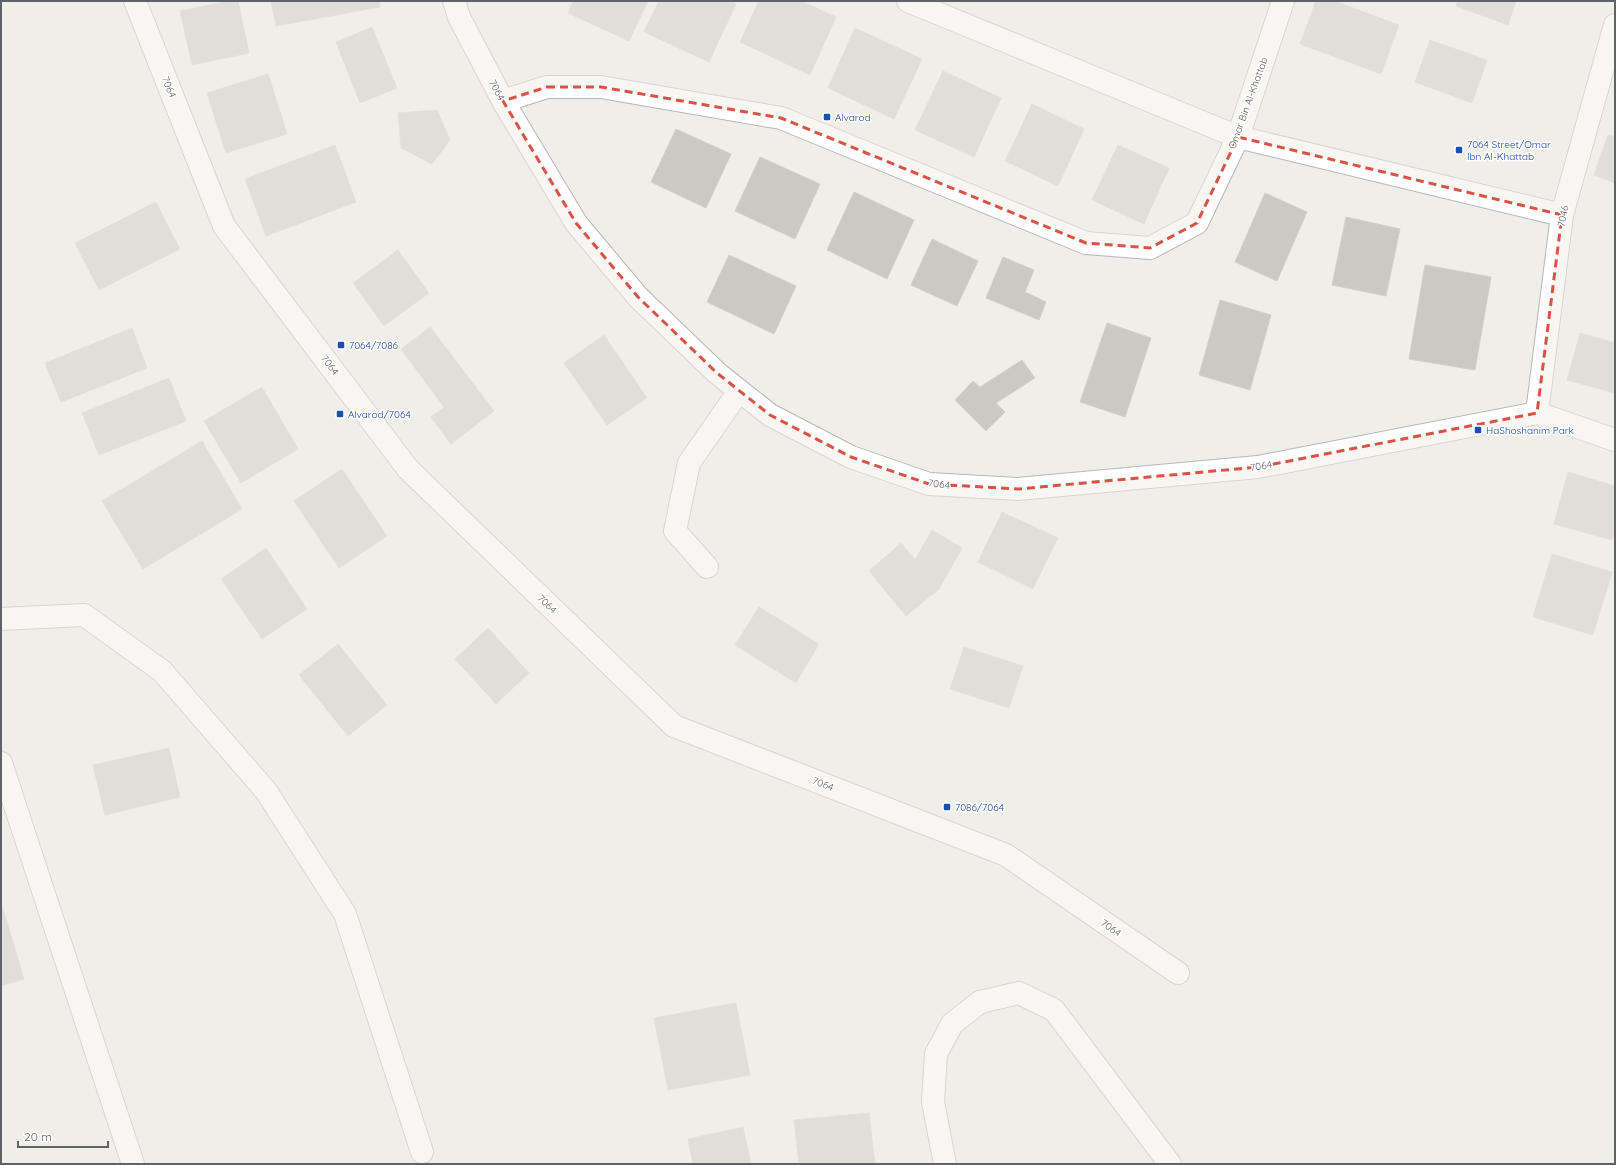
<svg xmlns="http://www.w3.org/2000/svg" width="1616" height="1165" font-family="Quicksand,sans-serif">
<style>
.building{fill:#cbc9c4;stroke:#d4d0c7}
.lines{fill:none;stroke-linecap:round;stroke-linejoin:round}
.minor-casing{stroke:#b5b7bb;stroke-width:24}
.minor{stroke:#fff;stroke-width:22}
.marked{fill:none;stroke:#d85245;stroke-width:3;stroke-dasharray:8 5;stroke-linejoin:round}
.transit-dot{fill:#1a4fb4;stroke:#fff;stroke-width:1.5}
.labels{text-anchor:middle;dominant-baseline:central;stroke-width:3;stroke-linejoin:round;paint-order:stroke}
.street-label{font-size:10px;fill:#5f6266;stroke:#fff}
.transit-label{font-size:10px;fill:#164399;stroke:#fff;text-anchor:start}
</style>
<rect width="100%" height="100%" fill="#f0eee8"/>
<path class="building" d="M 229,1 L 238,1 L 249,53 L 192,65 L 180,11 Z
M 271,1 L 379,1 L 380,7 L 276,26 Z
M 573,1 L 648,1 L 629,41 L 568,13 Z
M 659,1 L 730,1 L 736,4 L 709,62 L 644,32 Z
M 759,1 L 801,1 L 836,17 L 810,75 L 740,42 Z
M 1316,1 L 1334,1 L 1399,25 L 1381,74 L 1300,44 Z
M 1458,1 L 1516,1 L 1508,25 L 1456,6 Z
M 372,27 L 397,88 L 360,103 L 336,42 Z
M 855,28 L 922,59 L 894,119 L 828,88 Z
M 1430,40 L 1487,60 L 1472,103 L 1415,82 Z
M 943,71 L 1001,98 L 974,157 L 915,130 Z
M 268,74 L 287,134 L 226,153 L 207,93 Z
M 1032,104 L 1084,129 L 1058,186 L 1005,161 Z
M 437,110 L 450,140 L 432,164 L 401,148 L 398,113 Z
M 676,129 L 731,154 L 706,208 L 651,182 Z
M 1608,135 L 1615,137 L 1615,183 L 1594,175 Z
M 335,145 L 356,202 L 266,236 L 245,179 Z
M 1118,145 L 1169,168 L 1144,224 L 1092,200 Z
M 760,157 L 820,184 L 795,239 L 735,211 Z
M 854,192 L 914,220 L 887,279 L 827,250 Z
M 1265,193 L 1307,212 L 1277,281 L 1235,262 Z
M 156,202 L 180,249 L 99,290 L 75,243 Z
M 1346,217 L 1400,229 L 1386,296 L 1332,285 Z
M 932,239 L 978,261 L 957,306 L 911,285 Z
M 398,250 L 429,293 L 384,326 L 353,283 Z
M 729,255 L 796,286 L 774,334 L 707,302 Z
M 1003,257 L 1034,270 L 1025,292 L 1046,302 L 1039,320 L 986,298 Z
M 1425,265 L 1491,277 L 1475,370 L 1409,359 Z
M 1220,300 L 1271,315 L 1250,390 L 1199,375 Z
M 1107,323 L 1151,338 L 1125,417 L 1080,402 Z
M 430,327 L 494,411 L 451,444 L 431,417 L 444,407 L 401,349 Z
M 132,328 L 147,368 L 61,402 L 45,363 Z
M 1580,333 L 1615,343 L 1615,393 L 1567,380 Z
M 604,335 L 647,398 L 607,425 L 564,363 Z
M 1022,360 L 1035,378 L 996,403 L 1005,412 L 986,431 L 955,400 L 973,381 L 980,387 Z
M 169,378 L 186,421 L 99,455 L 82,413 Z
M 262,387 L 298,449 L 241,483 L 204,421 Z
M 202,441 L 242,509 L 143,569 L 102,501 Z
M 342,469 L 387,536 L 339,568 L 294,501 Z
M 1568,472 L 1615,486 L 1615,528 L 1612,540 L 1554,524 Z
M 1002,512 L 1058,538 L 1033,589 L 978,562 Z
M 932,530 L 962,548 L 939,589 L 906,616 L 869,571 L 901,543 L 915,560 Z
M 266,548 L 307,609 L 262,639 L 221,579 Z
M 1552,554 L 1612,572 L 1593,635 L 1533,617 Z
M 759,607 L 819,644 L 796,683 L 735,645 Z
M 488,628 L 529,673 L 496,704 L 455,659 Z
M 338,644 L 387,705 L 348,736 L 299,675 Z
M 964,647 L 1023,666 L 1009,708 L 950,689 Z
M 169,748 L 180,797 L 105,815 L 93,765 Z
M 1,902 L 24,979 L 1,986 Z
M 736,1003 L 750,1075 L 668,1090 L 654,1018 Z
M 869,1113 L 875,1164 L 799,1164 L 794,1120 Z
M 743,1127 L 751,1164 L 693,1164 L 688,1139 Z"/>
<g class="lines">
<g class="minor-casing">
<path id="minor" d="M 135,1 L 224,226 L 408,469 L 674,726 L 1006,855 L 1178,973
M 454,1 L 459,17 L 503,101 L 576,223 L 638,297 L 717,373 L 770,415 L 851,457 L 929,484 L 1018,489 L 1258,467 L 1537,413 L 1615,440
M 908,1 L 1238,137 L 1562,215
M 503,101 L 547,87 L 601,87 L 781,118 L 1086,243 L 1150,248 L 1197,223 L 1238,137 L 1283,1
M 1537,413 L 1562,215 L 1615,25
M 707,567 L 675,531 L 689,463 L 739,391
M 1,619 L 84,615 L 162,671 L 266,791 L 345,914 L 422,1152
M 1,763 L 133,1164
M 945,1164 L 933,1102 L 936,1054 L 952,1024 L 980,1002 L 1019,993 L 1054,1010 L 1170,1164"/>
</g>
<use href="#minor" class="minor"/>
</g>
<path d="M0 0H1616V1165H0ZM 547,87 L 601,87 L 781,118 L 1086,243 L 1150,248 L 1197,223 L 1238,137 L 1562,215 L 1537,413 L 1258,467 L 1018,489 L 929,484 L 851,457 L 770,415 L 717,373 L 638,297 L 576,223 L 503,101 Z" fill="#f0eee8" fill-opacity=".55" fill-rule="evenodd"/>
<path class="marked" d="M 547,87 L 601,87 L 781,118 L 1086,243 L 1150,248 L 1197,223 L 1238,137 L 1562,215 L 1537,413 L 1258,467 L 1018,489 L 929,484 L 851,457 L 770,415 L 717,373 L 638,297 L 576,223 L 503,101 Z"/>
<g class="transit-dot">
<rect x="823" y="113" width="8" height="8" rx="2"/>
<rect x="1455" y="146" width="8" height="8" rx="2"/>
<rect x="337" y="341" width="8" height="8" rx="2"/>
<rect x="336" y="410" width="8" height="8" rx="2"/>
<rect x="1474" y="426" width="8" height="8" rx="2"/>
<rect x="943" y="803" width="8" height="8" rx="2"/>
</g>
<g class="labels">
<g class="street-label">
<text transform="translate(169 87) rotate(68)">7064</text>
<text transform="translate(497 90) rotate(62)">7064</text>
<text transform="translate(1248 103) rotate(-70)">Omar Bin Al-Khattab</text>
<text transform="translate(1563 216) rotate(-79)">7046</text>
<text transform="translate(330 365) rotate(53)">7064</text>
<text transform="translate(1261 466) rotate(-9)">7064</text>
<text transform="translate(939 484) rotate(7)">7064</text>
<text transform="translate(547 604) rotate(44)">7064</text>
<text transform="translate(823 784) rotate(21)">7064</text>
<text transform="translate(1111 928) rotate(35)">7064</text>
</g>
<g class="transit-label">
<text x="835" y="117">Alvarod</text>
<text x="1467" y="144">7064 Street/Omar<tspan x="1467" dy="12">Ibn Al-Khattab</tspan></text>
<text x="349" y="345">7064/7086</text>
<text x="348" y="414">Alvarod/7064</text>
<text x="1486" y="430">HaShoshanim Park</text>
<text x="955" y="807">7086/7064</text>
</g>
</g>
<rect width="1616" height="1165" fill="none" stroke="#5f6266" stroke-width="4"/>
<path d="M18 1141v6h90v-6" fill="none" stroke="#5f6266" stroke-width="2"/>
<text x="24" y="1141" font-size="12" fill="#5f6266" stroke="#ffffff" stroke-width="3" paint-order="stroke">20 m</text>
</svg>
